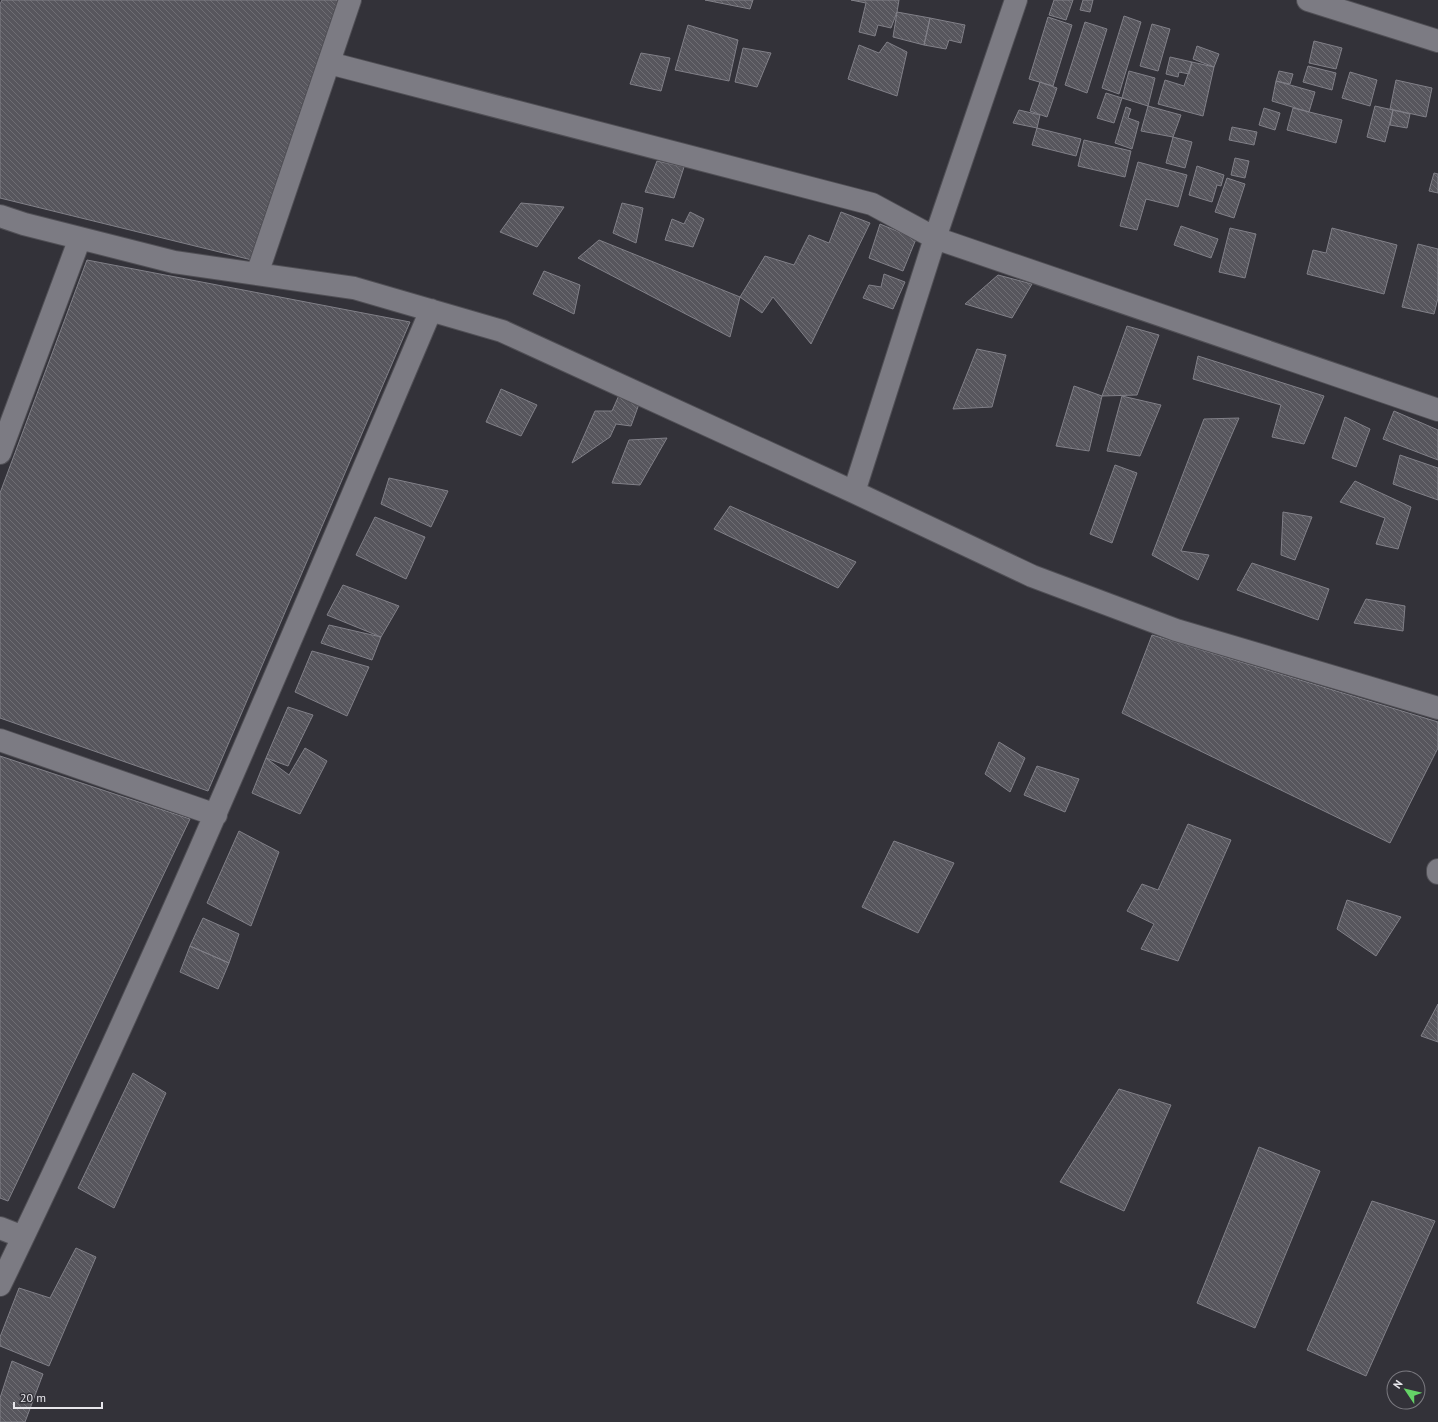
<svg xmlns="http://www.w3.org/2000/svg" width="1438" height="1422" font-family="'PT Sans',sans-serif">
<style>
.building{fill:url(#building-back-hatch);stroke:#818088}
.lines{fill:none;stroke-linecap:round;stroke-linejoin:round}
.minor-casing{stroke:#504f55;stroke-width:24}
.minor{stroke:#7c7b83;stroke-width:22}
</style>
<defs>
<pattern id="building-back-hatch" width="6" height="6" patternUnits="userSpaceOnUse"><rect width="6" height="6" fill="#57565d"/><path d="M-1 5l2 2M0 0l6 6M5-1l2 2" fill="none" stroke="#6f6e74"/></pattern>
</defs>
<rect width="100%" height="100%" fill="#333239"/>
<path class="building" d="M 2,0 L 339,0 L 252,260 L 0,198 L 0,4 Z
M 705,0 L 753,0 L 750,9 Z
M 851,0 L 899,0 L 897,12 L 891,28 L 878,25 L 875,36 L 859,32 L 866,3 Z
M 1054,0 L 1073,0 L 1066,20 L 1049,15 Z
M 1083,0 L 1093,0 L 1090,12 L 1080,10 Z
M 897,12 L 930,18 L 924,45 L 893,37 Z
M 1124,16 L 1141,22 L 1119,94 L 1102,88 Z
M 1048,17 L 1072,25 L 1053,86 L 1029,79 Z
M 930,18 L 965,25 L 961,43 L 949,40 L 946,49 L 924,45 Z
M 1085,22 L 1107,29 L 1087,93 L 1065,85 Z
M 1152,24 L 1170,29 L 1158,71 L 1140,66 Z
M 688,25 L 738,40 L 729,81 L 675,70 Z
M 1314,41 L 1342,48 L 1336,69 L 1309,63 Z
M 887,42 L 907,52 L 897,96 L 848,79 L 859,45 L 879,53 Z
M 1197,46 L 1219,54 L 1214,67 L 1193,59 Z
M 743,48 L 771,53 L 757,87 L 735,82 Z
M 641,53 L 670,58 L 661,91 L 630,84 Z
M 1170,57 L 1192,62 L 1189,74 L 1179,72 L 1178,77 L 1166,74 Z
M 1192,62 L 1214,67 L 1203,116 L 1158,104 L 1165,80 L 1184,86 Z
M 1308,66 L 1336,73 L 1332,90 L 1303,82 Z
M 1129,71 L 1155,78 L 1148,106 L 1122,98 Z
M 1279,71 L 1293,74 L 1290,84 L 1276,81 Z
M 1350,72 L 1377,80 L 1370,106 L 1342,98 Z
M 1396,80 L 1432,88 L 1426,117 L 1390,109 Z
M 1276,81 L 1315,92 L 1309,112 L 1272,101 Z
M 1040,82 L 1057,88 L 1047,117 L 1030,111 Z
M 1106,93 L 1122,98 L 1114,123 L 1097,118 Z
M 1148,106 L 1181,115 L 1173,137 L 1141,131 Z
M 1375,106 L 1393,110 L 1385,142 L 1367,137 Z
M 1126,107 L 1131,109 L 1128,118 L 1139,122 L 1132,149 L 1115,143 Z
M 1264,108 L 1280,113 L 1275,130 L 1259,125 Z
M 1293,108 L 1342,120 L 1336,143 L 1287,130 Z
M 1019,110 L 1040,115 L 1037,128 L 1013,123 Z
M 1393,110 L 1410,114 L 1407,128 L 1390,125 Z
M 1232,127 L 1257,132 L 1254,145 L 1229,140 Z
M 1037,128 L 1081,139 L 1076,156 L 1032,145 Z
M 1173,137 L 1192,142 L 1185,168 L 1166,163 Z
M 1084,140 L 1131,151 L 1125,177 L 1078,166 Z
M 1235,158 L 1249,161 L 1245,178 L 1231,175 Z
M 657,161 L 684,167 L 674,198 L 645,192 Z
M 1138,162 L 1187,175 L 1178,207 L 1146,199 L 1137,230 L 1120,226 Z
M 1197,166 L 1224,175 L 1221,186 L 1217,185 L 1212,202 L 1189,195 Z
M 1434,173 L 1438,174 L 1438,193 L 1429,191 Z
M 1227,178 L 1245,184 L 1234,218 L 1215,212 Z
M 521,203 L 564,207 L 537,247 L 500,232 Z
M 622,203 L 643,208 L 636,243 L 613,233 Z
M 690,212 L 704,219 L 693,247 L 665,240 L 672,219 L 684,224 Z
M 841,212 L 870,223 L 811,344 L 773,297 L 762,313 L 740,297 L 765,256 L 794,265 L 809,235 L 829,243 Z
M 880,224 L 916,239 L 903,271 L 869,258 Z
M 1181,226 L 1218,239 L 1211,258 L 1174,245 Z
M 1230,228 L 1256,234 L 1245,278 L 1219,272 Z
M 1332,228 L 1397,245 L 1384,294 L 1307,274 L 1313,250 L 1326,253 Z
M 599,240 L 740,297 L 730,337 L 578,258 Z
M 1418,244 L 1438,249 L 1438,298 L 1434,314 L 1402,307 Z
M 87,260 L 410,322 L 208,791 L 0,718 L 0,493 Z
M 544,271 L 580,285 L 574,314 L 533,294 Z
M 884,274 L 905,282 L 893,309 L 863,298 L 869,285 L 881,287 Z
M 998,275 L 1032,284 L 1012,318 L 965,304 Z
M 1127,326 L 1159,335 L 1137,395 L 1102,396 Z
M 977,349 L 1006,355 L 992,407 L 953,409 Z
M 1198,356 L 1324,396 L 1304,444 L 1272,437 L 1281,405 L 1193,379 Z
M 1074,386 L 1102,396 L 1089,451 L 1056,446 Z
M 501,389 L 537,405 L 521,436 L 486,422 Z
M 620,393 L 639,404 L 631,426 L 616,424 L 610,437 L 572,463 L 595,411 L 612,411 Z
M 1122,396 L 1161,405 L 1140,456 L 1107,451 Z
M 1394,411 L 1438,430 L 1438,460 L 1383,439 Z
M 1345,417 L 1370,429 L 1356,467 L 1332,458 Z
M 1239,418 L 1181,551 L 1209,555 L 1198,580 L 1152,555 L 1204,419 Z
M 667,438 L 640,485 L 612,483 L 629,440 Z
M 1400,455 L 1438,468 L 1438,500 L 1393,484 Z
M 1115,465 L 1137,473 L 1112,543 L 1090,534 Z
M 389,478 L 448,491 L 431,527 L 381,504 Z
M 1355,481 L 1411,507 L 1398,549 L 1376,544 L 1385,518 L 1340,502 Z
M 730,506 L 856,562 L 838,588 L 714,529 Z
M 1283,512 L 1312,517 L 1295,560 L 1281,555 Z
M 375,517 L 425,537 L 406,579 L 356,555 Z
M 1252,563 L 1329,589 L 1318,620 L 1237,590 Z
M 343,585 L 399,606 L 381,637 L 327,615 Z
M 1366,599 L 1405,606 L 1403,631 L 1354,623 Z
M 329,625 L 381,637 L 372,660 L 321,643 Z
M 1152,635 L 1438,722 L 1438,748 L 1390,843 L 1122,713 Z
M 312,651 L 369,667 L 347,716 L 295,692 Z
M 288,707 L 313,715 L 288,766 L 266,758 Z
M 999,742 L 1025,758 L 1010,792 L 985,774 Z
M 305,748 L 327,761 L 300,814 L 252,793 L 266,758 L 289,775 Z
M 0,756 L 190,819 L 8,1201 L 0,1198 Z
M 1037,766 L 1079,779 L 1065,812 L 1024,795 Z
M 1188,824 L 1231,840 L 1178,961 L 1141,949 L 1154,924 L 1127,911 L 1142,884 L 1158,890 Z
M 239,831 L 279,852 L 251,926 L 207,903 Z
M 894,841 L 954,863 L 918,933 L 862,907 Z
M 1347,900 L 1401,917 L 1376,956 L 1337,929 Z
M 203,918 L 239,934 L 229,963 L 190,946 Z
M 190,946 L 229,963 L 218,989 L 180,972 Z
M 1438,1004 L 1438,1042 L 1421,1036 Z
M 133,1073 L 166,1093 L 114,1208 L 78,1188 Z
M 1119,1089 L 1171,1105 L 1124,1211 L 1060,1182 Z
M 1259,1147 L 1320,1171 L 1255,1328 L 1197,1303 Z
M 1372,1201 L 1435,1221 L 1366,1376 L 1307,1350 Z
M 76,1248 L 96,1257 L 49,1366 L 0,1346 L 0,1337 L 19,1288 L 50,1298 Z
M 12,1361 L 43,1374 L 25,1422 L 0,1422 L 0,1398 Z"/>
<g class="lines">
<g class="minor-casing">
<path id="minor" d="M 1308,0 L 1438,41
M 329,63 L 872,204 L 935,238 L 1438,410
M 0,216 L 24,224 L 174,262 L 354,288 L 502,331 L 854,492 L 1032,576 L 1176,630 L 1438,708
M 257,274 L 350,0
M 0,453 L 80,238
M 854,492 L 935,238 L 1016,0
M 0,740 L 216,815
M 1438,870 L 1438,873
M 0,1228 L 23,1237
M 0,1285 C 155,965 292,637 431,310"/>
</g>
<use href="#minor" class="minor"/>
</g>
<g transform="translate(1406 1390) rotate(305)"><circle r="19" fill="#333239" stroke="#7b7a80"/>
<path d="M0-3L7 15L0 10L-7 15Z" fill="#65d467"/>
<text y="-6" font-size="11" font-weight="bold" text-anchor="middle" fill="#e7e6eb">N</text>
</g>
<path d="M14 1402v6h88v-6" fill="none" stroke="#e7e6eb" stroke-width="2"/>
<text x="20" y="1402" font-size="12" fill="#e7e6eb" stroke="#333239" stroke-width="3" paint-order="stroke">20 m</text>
</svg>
